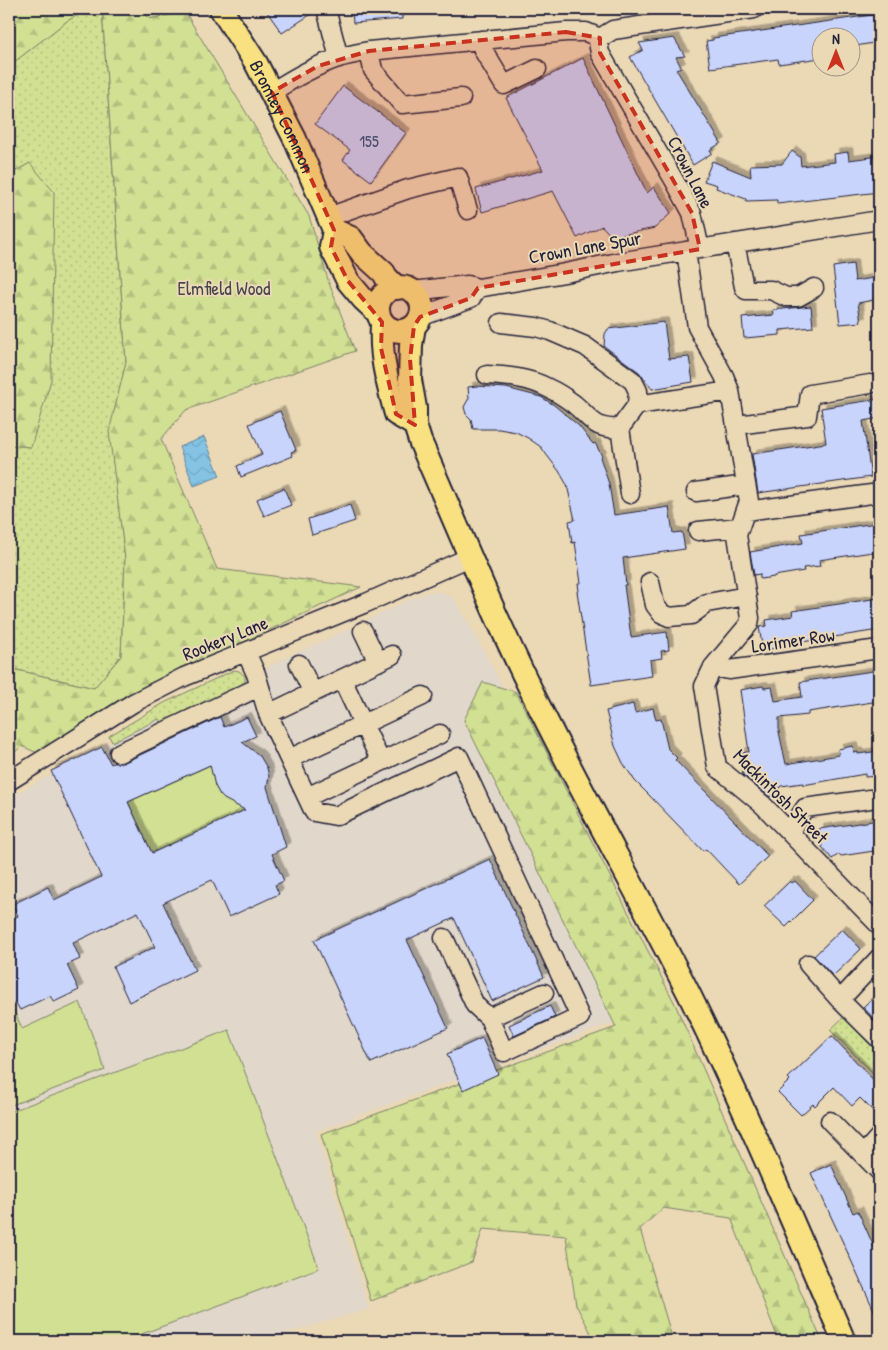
<svg xmlns="http://www.w3.org/2000/svg" width="888" height="1350" font-family="'Patrick Hand',sans-serif">
<style>
.built{fill:#e1d7ca}
.grass{fill:url(#grass-dots);stroke:#7a8167}
.forest{fill:url(#forest-firs);stroke:#7a8167}
.garden{fill:#d2e093;stroke:#7a8167}
.water{fill:url(#water-waves);stroke:#5d83a0}
.building{fill:#c9d4fc;stroke:#22223b;fill-rule:evenodd;filter:url(#shadow)}
.lines{fill:none;stroke-linecap:round;stroke-linejoin:round}
.minor-casing{stroke:#22223b;stroke-width:21}
.major-casing{stroke:#22223b;stroke-width:26}
.minor{stroke:#ebd8b5;stroke-width:18}
.major{stroke:#f9e181;stroke-width:22}
.marked{fill:#c8321e;fill-opacity:0.2;stroke:#c8321e;stroke-width:4;stroke-dasharray:10 6;stroke-linejoin:round}
.labels{text-anchor:middle;dominant-baseline:central;stroke-width:4;stroke-linejoin:round;paint-order:stroke}
.number-label{font-size:16px;fill:#4c4e6b}
.street-label{font-size:19px;fill:#22223b;stroke:#ebd8b5}
.park-label{font-size:19px;fill:#45484d;stroke:#ebd8b5}
</style>
<defs>
<pattern id="grass-dots" width="8" height="8" patternUnits="userSpaceOnUse" patternTransform="scale(1.25)"><rect width="8" height="8" fill="#d2e093"/><path d="M2 2h.1M6 6h.1" fill="none" stroke="#b4c080" stroke-width="1.8" stroke-linecap="round"/></pattern>
<pattern id="forest-firs" width="22" height="20" patternUnits="userSpaceOnUse" patternTransform="scale(1.25)"><rect width="22" height="20" fill="#d2e093"/><path d="M5 1l3.5 6h-7zM16 11l3.5 6h-7z" fill="#b4c080"/></pattern>
<pattern id="water-waves" width="16" height="10" patternUnits="userSpaceOnUse" patternTransform="scale(1.25)"><rect width="16" height="10" fill="#84c3e4"/><path d="M0 5q4-4 8 0t8 0" fill="none" stroke="#72a7c4"/></pattern>
<filter id="shadow"><feDropShadow dx="4.5" dy="-4.5" stdDeviation="0" flood-color="#0004"/></filter>
</defs>
<rect width="100%" height="100%" fill="#ebd8b5"/>
<filter id="ink" filterUnits="userSpaceOnUse"><feTurbulence type="fractalNoise" baseFrequency=".02" numOctaves="2"/><feDisplacementMap in="SourceGraphic" scale="10" xChannelSelector="R" yChannelSelector="G"/><feConvolveMatrix kernelMatrix="1 2 1 2 8 2 1 2 1" color-interpolation-filters="sRGB"/></filter>
<g filter="url(#ink)">
<path class="built" d="M 431,592 L 441,592 L 453,598 L 462,611 L 674,1001 L 316,1131 L 369,1309 L 260,1341 L 9,1341 L 9,798 L 104,745 L 268,669 L 269,666 L 367,620 L 422,594 Z"/>
<path class="grass" d="M 88,9 L 102,9 L 126,362 L 110,432 L 125,559 L 121,656 L 94,688 L 13,669 L 9,672 L 9,445 L 31,447 L 30,163 L 9,175 L 9,66 L 67,21 Z
M 144,9 L 183,9 L 185,12 L 149,19 Z
M 234,670 L 239,671 L 245,676 L 245,686 L 162,724 L 159,719 L 112,742 L 109,736 L 164,703 Z
M 846,1015 L 879,1048 L 879,1079 L 830,1030 Z"/>
<path class="forest" d="M 9,9 L 88,9 L 67,21 L 9,66 Z
M 102,9 L 144,9 L 149,19 L 185,12 L 309,216 L 329,283 L 355,351 L 186,410 L 161,439 L 217,569 L 361,587 L 173,675 L 48,758 L 22,746 L 9,757 L 9,672 L 13,669 L 94,688 L 121,656 L 125,559 L 109,432 L 126,362 Z
M 30,163 L 54,192 L 51,380 L 31,447 L 9,445 L 9,175 Z
M 483,682 L 516,692 L 675,1004 L 822,1341 L 779,1341 L 731,1218 L 663,1208 L 640,1229 L 673,1341 L 591,1341 L 590,1331 L 576,1305 L 566,1236 L 483,1229 L 472,1262 L 371,1301 L 321,1134 L 616,1027 L 464,720 Z"/>
<path class="garden" d="M 215,763 C 211,796 223,802 253,807 L 152,853 L 128,802 Z
M 80,1002 L 105,1070 L 9,1106 L 9,1012 L 14,1010 L 22,1029 Z
M 229,1030 L 319,1268 L 123,1341 L 9,1341 L 9,1112 Z"/>
<path class="water" d="M 204,437 L 220,476 L 194,486 L 179,447 Z"/>
<path class="building" d="M 265,9 L 316,9 L 316,11 L 282,33 Z
M 352,9 L 402,9 L 402,19 L 353,23 Z
M 879,14 L 879,42 L 850,47 L 850,38 L 820,38 L 820,43 L 818,43 L 820,58 L 779,64 L 778,59 L 710,68 L 706,41 L 713,40 L 713,38 Z
M 674,38 L 685,56 L 676,57 L 681,67 L 676,69 L 721,143 L 710,150 L 712,153 L 693,165 L 630,57 L 643,50 L 639,43 Z
M 583,58 L 647,193 L 654,187 L 671,213 L 655,228 L 612,237 L 602,226 L 577,238 L 553,191 L 482,212 L 476,189 L 543,170 L 506,98 Z
M 343,86 L 406,133 L 371,181 L 343,160 L 350,150 L 315,124 Z
M 792,151 L 800,157 L 801,166 L 835,162 L 834,154 L 848,152 L 849,160 L 879,156 L 879,192 L 777,204 L 777,200 L 746,201 L 746,199 L 716,188 L 717,185 L 704,181 L 712,161 L 751,177 L 750,165 L 782,164 Z
M 853,264 L 855,281 L 879,277 L 879,299 L 858,303 L 861,322 L 840,324 L 833,267 Z
M 811,306 L 813,327 L 780,330 L 780,335 L 744,338 L 742,318 L 774,315 L 773,310 Z
M 664,322 L 669,359 L 689,357 L 693,382 L 652,389 L 639,372 L 604,346 L 605,334 L 608,329 Z
M 477,386 L 506,388 L 541,397 L 554,405 L 579,426 L 593,444 L 595,443 L 602,456 L 600,457 L 609,484 L 614,515 L 669,507 L 673,533 L 682,532 L 685,549 L 623,558 L 626,585 L 624,585 L 631,637 L 667,632 L 669,650 L 661,651 L 662,658 L 650,660 L 652,676 L 591,685 L 577,591 L 579,591 L 578,583 L 581,583 L 575,542 L 572,543 L 569,521 L 575,520 L 567,485 L 559,471 L 546,454 L 541,447 L 528,438 L 516,432 L 499,429 L 473,429 L 471,419 L 466,414 L 464,407 L 469,398 L 468,387 Z
M 879,399 L 879,418 L 863,421 L 871,477 L 758,493 L 752,454 L 826,443 L 821,408 Z
M 280,411 L 296,450 L 291,452 L 293,456 L 241,477 L 237,466 L 262,455 L 249,424 Z
M 284,488 L 291,505 L 264,516 L 257,499 Z
M 350,505 L 355,521 L 312,535 L 308,519 Z
M 876,523 L 879,551 L 819,560 L 820,566 L 803,568 L 804,571 L 774,576 L 774,577 L 760,579 L 760,574 L 754,575 L 750,552 L 803,543 L 801,534 Z
M 879,598 L 879,630 L 789,644 L 789,646 L 763,650 L 759,627 L 767,626 L 766,620 L 793,616 L 792,611 Z
M 879,670 L 879,701 L 808,712 L 808,715 L 779,718 L 779,732 L 786,764 L 839,755 L 838,749 L 853,746 L 854,753 L 858,752 L 858,754 L 879,751 L 879,776 L 865,777 L 865,774 L 803,785 L 803,783 L 781,786 L 770,797 L 743,775 L 740,753 L 749,752 L 740,690 L 763,686 L 764,688 L 772,687 L 775,701 L 802,697 L 800,682 Z
M 633,704 L 635,713 L 653,708 L 656,720 L 661,719 L 668,749 L 677,758 L 675,760 L 768,856 L 739,884 L 706,849 L 703,851 L 649,795 L 635,781 L 623,763 L 615,746 L 606,711 Z
M 220,717 L 224,727 L 247,717 L 256,736 L 242,742 L 260,756 L 267,768 L 269,776 L 267,787 L 286,847 L 272,854 L 284,881 L 275,885 L 279,894 L 229,917 L 212,880 L 163,903 L 195,970 L 129,1002 L 113,967 L 155,947 L 138,912 L 73,943 L 80,959 L 67,965 L 79,990 L 54,1002 L 50,996 L 20,1010 L 16,1003 L 9,1006 L 9,920 L 18,916 L 13,904 L 48,887 L 54,900 L 101,877 L 51,771 L 102,747 L 111,764 L 115,762 L 123,763 ZM 210,765 L 215,786 L 220,795 L 224,799 L 245,810 L 152,853 L 128,802 Z
M 879,820 L 879,843 L 873,844 L 874,851 L 841,856 L 839,854 L 832,859 L 822,847 L 819,829 Z
M 490,859 L 544,977 L 492,1001 L 454,918 L 407,940 L 448,1028 L 371,1063 L 314,940 Z
M 790,881 L 792,883 L 795,881 L 813,900 L 786,927 L 764,906 Z
M 842,929 L 861,949 L 833,976 L 814,956 Z
M 879,992 L 879,1024 L 863,1007 Z
M 550,1006 L 555,1017 L 514,1036 L 509,1025 Z
M 832,1036 L 879,1086 L 879,1117 L 860,1098 L 852,1106 L 834,1087 L 815,1106 L 813,1104 L 801,1115 L 778,1092 L 790,1080 L 788,1078 Z
M 482,1038 L 498,1074 L 463,1090 L 447,1054 Z
M 831,1164 L 853,1213 L 858,1211 L 879,1258 L 879,1321 L 811,1173 Z"/>
<g class="lines">
<g class="minor-casing">
<path id="minor" d="M 326,9 L 339,58
M 600,38 L 598,42 L 600,53 L 674,180 L 692,213 L 700,249
M 600,38 L 613,30 L 754,9
M 481,40 L 483,50 L 504,85 L 537,69
M 369,51 L 373,70 L 402,104 L 461,98
M 272,92 C 292,79 315,66 338,58 C 348,55 359,53 369,51 L 566,32 L 586,32 L 600,38
M 328,217 L 408,189 L 458,177 L 468,210
M 735,243 L 744,287 L 746,290 L 771,290 L 786,297 L 798,297 L 814,288
M 686,251 L 697,327 L 724,376 L 730,391 L 749,501 L 737,535 L 750,618 L 749,624 L 713,667 L 704,686 L 717,767 L 763,805 L 879,925
M 412,291 L 468,285 L 478,288 L 565,273 L 618,262 L 879,220
M 420,317 L 471,298 L 478,288
M 501,323 L 536,327 L 550,331 L 585,346 L 633,381 L 638,391 L 637,405 L 620,428 L 630,494
M 487,375 C 508,376 529,378 548,388 C 557,392 566,398 574,404 C 592,419 594,430 620,428
M 637,405 L 730,391
M 737,425 L 807,416 L 810,394 L 870,384
M 696,492 L 746,485
M 746,511 L 879,493
M 698,531 L 739,527
M 650,582 L 655,605 L 661,613 L 669,617 L 691,615 L 707,603 L 747,596
M 363,631 L 378,662
M 246,652 L 256,674 L 268,714 L 392,655
M 299,664 L 313,693
M 713,667 L 729,670 L 879,649
M 342,679 L 381,762
M 423,696 L 289,759 L 314,812 L 336,816 L 459,757 L 580,1017 L 504,1052 L 489,1018 L 544,993
M 268,714 L 289,759
M 119,753 L 259,687
M 9,781 L 133,703 L 184,677 L 366,603 L 470,557
M 307,797 L 440,734
M 789,832 L 805,808 L 870,799
M 444,938 L 475,1005 L 489,1018
M 879,958 L 840,1000 L 879,1039
M 808,964 L 840,1000
M 830,1121 L 879,1171
M 864,1154 L 879,1137"/>
</g>
<g class="major-casing">
<g id="major">
<path id="s1" d="M 221,9 L 256,63 L 295,139 L 334,230 L 331,247 L 348,281 L 363,299 L 378,313"/>
<path d="M 334,230 L 351,238 L 362,253 L 384,273 L 386,277 L 397,288"/>
<circle cx="400" cy="309" r="22"/>
<path d="M 382,322 C 380,358 387,380 396,414 L 415,425"/>
<path d="M 414,326 L 411,345 L 410,380 L 415,408 L 415,425 L 420,441 C 462,537 502,635 550,728 C 595,817 644,905 689,994 C 745,1108 794,1225 844,1341"/>
</g>
</g>
<use href="#minor" class="minor"/>
<use href="#major" class="major"/>
</g>
</g>
<path class="marked" d="M 566,32 L 600,38 L 600,53 L 692,213 L 700,249 L 478,288 L 471,298 L 420,317 L 414,326 L 410,359 L 415,425 L 396,414 L 381,348 L 382,322 L 348,281 L 331,247 L 334,230 L 272,92 L 318,66 L 369,51 Z"/>
<g class="labels">
<g class="number-label">
<text x="369" y="141">155</text>
</g>
<g class="street-label">
<text stroke="none"><textPath href="#s1" startOffset="124">Bromley Common</textPath></text>
<text transform="translate(691 172) rotate(63)">Crown Lane</text>
<text transform="translate(585 247) rotate(-10)">Crown Lane Spur</text>
<text transform="translate(225 638) rotate(-22)">Rookery Lane</text>
<text transform="translate(793 640) rotate(-8)">Lorimer Row</text>
<text transform="translate(781 796) rotate(45)">Mackintosh Street</text>
</g>
<g class="park-label">
<text x="224" y="288">Elmfield Wood</text>
</g>
</g>
<rect width="888" height="1350" fill="none" stroke="#ebd8b5" stroke-width="30"/>
<rect x="15" y="15" width="858" height="1320" fill="none" stroke="#22223b" stroke-width="2" filter="url(#ink)"/>
<g transform="translate(836 52)"><circle r="24" fill="#ebd8b5" stroke="#9b8f84"/>
<path d="M0-4L9 19L0 12L-9 19Z" fill="#c8321e"/>
<text y="-8" font-size="14" font-weight="bold" text-anchor="middle" fill="#22223b">N</text>
</g>
</svg>
